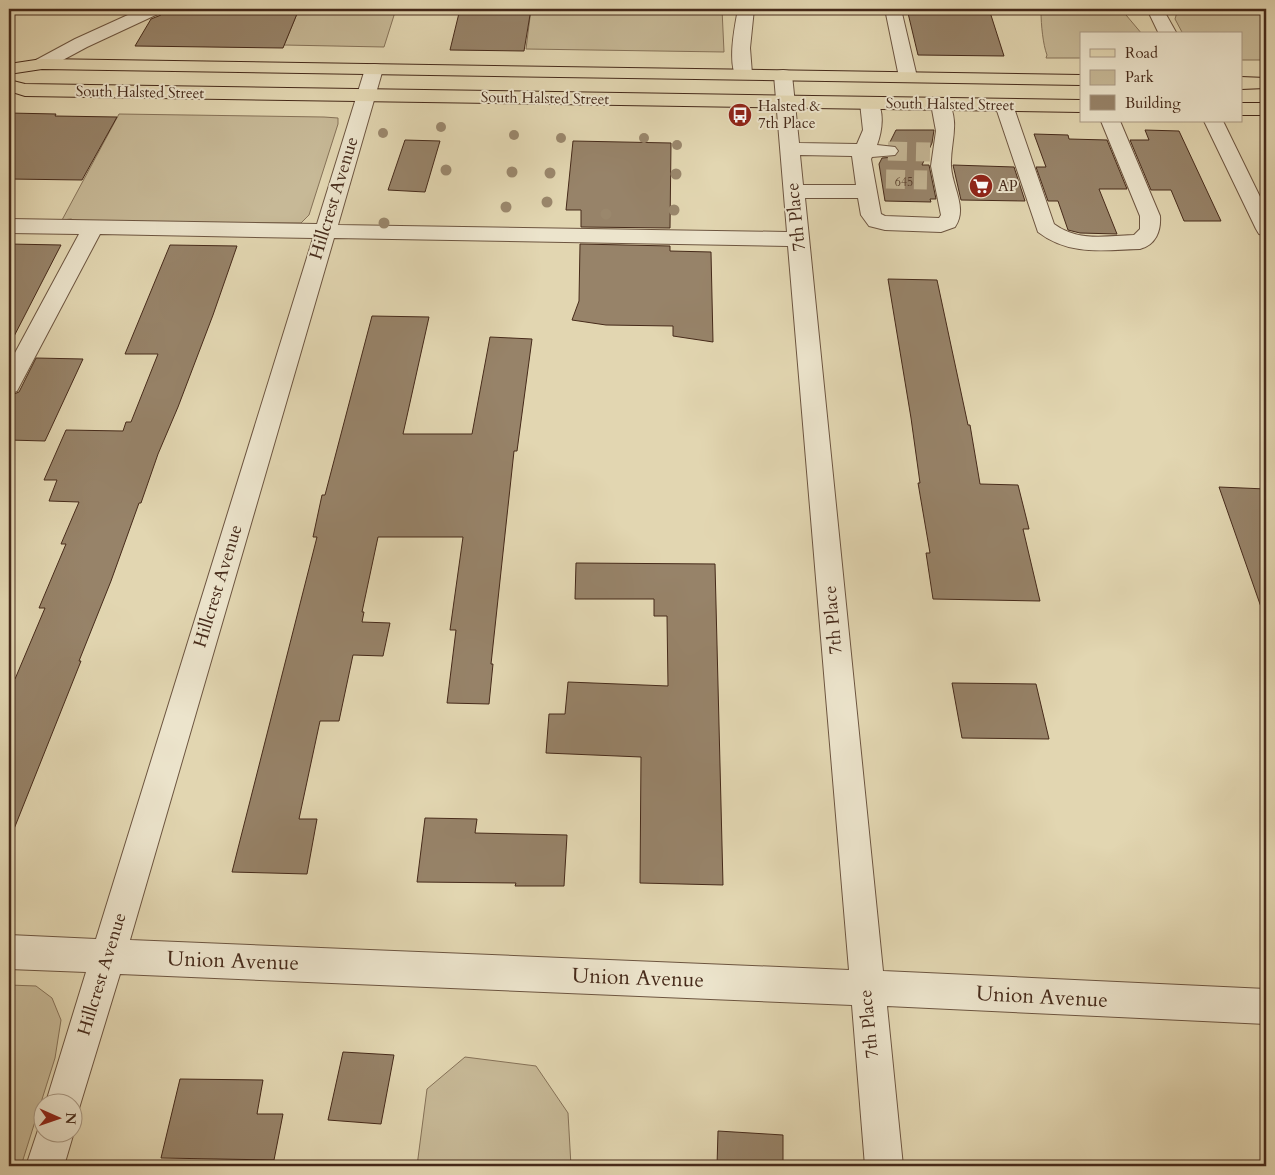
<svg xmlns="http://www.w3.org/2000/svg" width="1275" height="1175" font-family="Cardo,serif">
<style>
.green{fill:#c7b997;stroke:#867258}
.building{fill:#978369;stroke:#462a1a}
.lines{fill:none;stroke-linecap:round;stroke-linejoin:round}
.minor-tunnel{stroke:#c3b493;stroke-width:19;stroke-dasharray:19 9;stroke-linecap:butt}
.minor-casing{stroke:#6d5540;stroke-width:2}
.major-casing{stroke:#462a1a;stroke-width:2}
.minor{fill:#ece4cc;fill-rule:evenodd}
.major{fill:#e2d6b1;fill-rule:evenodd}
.tree{fill:#9a876c}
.labels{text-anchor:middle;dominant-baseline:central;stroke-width:4;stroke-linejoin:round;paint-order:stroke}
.far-number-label{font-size:12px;fill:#5a402e}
.far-street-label{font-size:15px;fill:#462a1a;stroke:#ece4cc}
.far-poi-label{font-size:15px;fill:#462a1a;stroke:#ece4cc;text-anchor:start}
.street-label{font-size:18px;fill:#462a1a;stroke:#ece4cc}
.near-street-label{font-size:21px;fill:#462a1a;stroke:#ece4cc}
</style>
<rect width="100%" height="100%" fill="#e2d6b1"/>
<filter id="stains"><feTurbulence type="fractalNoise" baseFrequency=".004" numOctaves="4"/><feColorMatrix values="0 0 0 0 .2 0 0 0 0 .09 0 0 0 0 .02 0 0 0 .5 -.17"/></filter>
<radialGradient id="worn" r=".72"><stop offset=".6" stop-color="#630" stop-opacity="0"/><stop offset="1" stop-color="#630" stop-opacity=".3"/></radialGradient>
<path class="green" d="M 299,9 L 396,9 L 384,47 L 284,45 Z
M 531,9 L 722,9 L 724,52 L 526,49 Z
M 1046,9 L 1121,9 L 1142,34 L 1081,34 L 1081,58 L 1046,58 L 1047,55 C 1043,45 1041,24 1041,12 Z
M 1178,9 L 1266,9 L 1266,60 L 1241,60 L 1241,34 L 1183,34 L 1175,19 Z
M 119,114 L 324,117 L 338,118 L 338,124 L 309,215 L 301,223 L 79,222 L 71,219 L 62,220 Z
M 9,985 L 36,986 L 52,998 L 61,1020 L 55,1058 L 21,1166 L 9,1166 Z
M 465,1057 L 536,1066 L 568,1113 L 571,1166 L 417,1166 L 427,1089 Z"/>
<path class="building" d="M 164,9 L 299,9 L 283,48 L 135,46 L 151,19 L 161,15 Z
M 460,9 L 531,9 L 524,51 L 450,50 Z
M 907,9 L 989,9 L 1004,56 L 918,55 Z
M 9,113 L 56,114 L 55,116 L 117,117 L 82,180 L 9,179 Z
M 896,130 L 934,130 L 932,143 L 922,165 L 929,165 L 936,199 L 930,199 L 931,202 L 885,201 L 879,164 L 882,158 L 895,157 L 900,152 L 896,146 L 889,144 Z
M 1145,130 L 1179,131 L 1221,221 L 1184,221 L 1171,190 L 1151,190 L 1130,140 L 1149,140 Z
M 1034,134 L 1068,135 L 1069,139 L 1107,140 L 1127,189 L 1099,189 L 1117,234 L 1080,233 L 1068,230 L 1058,201 L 1048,201 L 1036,167 L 1046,167 Z
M 405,140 L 440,141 L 425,192 L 388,190 Z
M 573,141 L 671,143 L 670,228 L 581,227 L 581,210 L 566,210 Z
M 953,165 L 1014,167 L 1025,201 L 961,200 Z
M 9,244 L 61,245 L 9,346 Z
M 580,244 L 670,246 L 670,251 L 711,252 L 713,342 L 673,336 L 673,326 L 606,325 L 572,320 L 579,301 Z
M 170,245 L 237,246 L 213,315 L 178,407 L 158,454 L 141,503 L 139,503 L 111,581 L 79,661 L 81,661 L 10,839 L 9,839 L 9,679 L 15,679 L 45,608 L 39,608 L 66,544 L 61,544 L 79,502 L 49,501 L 57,480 L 44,480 L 66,430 L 123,431 L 126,422 L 131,422 L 158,354 L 125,354 Z
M 888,279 L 937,280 L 968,425 L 970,425 L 980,484 L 1018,485 L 1029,529 L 1023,529 L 1040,601 L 933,599 L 926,553 L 930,553 L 918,483 L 920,483 L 911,418 Z
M 372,316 L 429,317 L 403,434 L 472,434 L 490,337 L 532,339 L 517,451 L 514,451 L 491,664 L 493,664 L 489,704 L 447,703 L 456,630 L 450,630 L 463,537 L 378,537 L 362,612 L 364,612 L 362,622 L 390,623 L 383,656 L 353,655 L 339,721 L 320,721 L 299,819 L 317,819 L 307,874 L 232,872 L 317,537 L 313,537 L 322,495 L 325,495 Z
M 36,358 L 83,359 L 45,441 L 9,440 L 9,396 L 19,392 Z
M 1219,487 L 1266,489 L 1266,606 L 1261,607 Z
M 576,563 L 715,564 L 723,885 L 640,883 L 641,757 L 546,753 L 549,714 L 565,714 L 568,682 L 668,686 L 667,616 L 654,616 L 654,599 L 575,599 Z
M 952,683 L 1036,684 L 1049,739 L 962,738 Z
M 425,818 L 477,819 L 475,833 L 567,835 L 564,886 L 515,886 L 516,883 L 417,882 Z
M 343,1052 L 394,1055 L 381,1124 L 328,1120 Z
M 180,1079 L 263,1080 L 257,1114 L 283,1114 L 274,1160 L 161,1158 Z
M 718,1131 L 783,1135 L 783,1166 L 717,1166 Z"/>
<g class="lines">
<path class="minor-tunnel" d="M 888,151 L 930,152
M 886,179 L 927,180"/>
<g class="minor-casing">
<path id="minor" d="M 141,9 L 162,9 L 160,13 L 87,47 L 48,68 L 42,69 L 36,68 L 33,64 L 36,60 L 75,39 Z
M 738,9 L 754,9 L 750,48 L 752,74 L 749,78 L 743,79 L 737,78 C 727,64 735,25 738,9 Z
M 885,9 L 901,9 L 917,77 L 914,81 L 908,82 L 902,81 L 899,77 Z
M 1147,9 L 1163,9 L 1177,34 L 1159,34 Z
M 374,64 L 380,65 L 383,69 L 338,225 L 787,232 L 774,75 L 777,71 L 783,70 L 789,71 L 792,75 L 799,143 L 857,144 L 863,130 L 860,103 L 862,99 L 869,97 L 876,99 C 885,112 882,131 877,145 L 895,147 L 898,151 L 895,155 L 872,157 L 871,159 L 881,214 L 885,216 L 939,218 L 941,215 L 931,166 L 936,131 L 931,104 L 933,100 L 940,98 L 947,100 C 961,121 950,143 951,166 C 952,187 968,208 955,227 L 941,232 L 885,230 L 869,226 L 861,215 L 858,198 L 805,198 L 883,971 L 1266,989 L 1266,1024 L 887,1006 L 903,1166 L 865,1166 L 852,1005 L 120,974 L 77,1115 L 72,1117 L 72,1102 L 46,1102 L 86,972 L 9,969 L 9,935 L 96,939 L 313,238 L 100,234 L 17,391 L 9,394 L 9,364 L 79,234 L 9,233 L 9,219 L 317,224 L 365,69 L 368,65 ZM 800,155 L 852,156 L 856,185 L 803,185 ZM 334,238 L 788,246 L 849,970 L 130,940 Z
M 1004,99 L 1011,101 L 1013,105 L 1054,224 C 1078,242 1106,236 1134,235 L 1140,229 L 1140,216 L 1101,121 L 1120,121 L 1160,216 C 1161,231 1156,245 1140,249 C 1103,250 1069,256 1038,232 L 995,105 L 997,101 Z
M 1204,121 L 1223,121 L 1266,209 L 1266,236 L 1259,234 L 1256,229 Z
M 42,1118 L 42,1132 L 72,1132 L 72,1129 L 74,1132 L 64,1166 L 26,1166 Z"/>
</g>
<g class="major-casing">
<path id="major" d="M 42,59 L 1081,75 L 1081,85 L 42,69 L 9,74 L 9,64 Z
M 1241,77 L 1266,78 L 1266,88 L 1241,89 Z
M 9,80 L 25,84 L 1081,100 L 1081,112 L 25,96 L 9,91 Z
M 1241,103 L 1266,103 L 1266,115 L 1241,115 Z"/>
</g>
<use href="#minor" class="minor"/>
<use href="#major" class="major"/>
</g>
<g class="tree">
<circle cx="441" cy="127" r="5"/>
<circle cx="383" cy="133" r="5"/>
<circle cx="514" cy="135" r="5"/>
<circle cx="561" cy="138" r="5"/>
<circle cx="644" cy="138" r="5"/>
<circle cx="677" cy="145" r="5"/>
<circle cx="446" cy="170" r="5.5"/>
<circle cx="512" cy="172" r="5.5"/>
<circle cx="550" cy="173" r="5.5"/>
<circle cx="676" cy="174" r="5.5"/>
<circle cx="547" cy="202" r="5.5"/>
<circle cx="506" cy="207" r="5.5"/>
<circle cx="674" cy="210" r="5.5"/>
<circle cx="606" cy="214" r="5.5"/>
<circle cx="384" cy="223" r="5.5"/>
</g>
<defs>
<g id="bus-disc" transform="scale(1.25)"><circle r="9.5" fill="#8f2418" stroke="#ece4cc"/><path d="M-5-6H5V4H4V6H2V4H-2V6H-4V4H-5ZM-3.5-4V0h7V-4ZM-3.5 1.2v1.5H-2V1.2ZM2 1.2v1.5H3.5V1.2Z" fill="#fff"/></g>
<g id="supermarket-disc" transform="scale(1.25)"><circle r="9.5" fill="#8f2418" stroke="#ece4cc"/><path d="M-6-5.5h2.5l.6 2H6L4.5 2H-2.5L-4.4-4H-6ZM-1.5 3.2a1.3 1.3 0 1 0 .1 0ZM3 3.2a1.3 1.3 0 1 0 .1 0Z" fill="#fff"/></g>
</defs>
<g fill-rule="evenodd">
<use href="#bus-disc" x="740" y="115"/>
<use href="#supermarket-disc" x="981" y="186"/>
</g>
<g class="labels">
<g class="far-number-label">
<text x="904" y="182">645</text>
</g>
<g class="far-street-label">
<text transform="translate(140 92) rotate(1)">South Halsted Street</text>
<text transform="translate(545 98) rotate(1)">South Halsted Street</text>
<text transform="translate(950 104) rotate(1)">South Halsted Street</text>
</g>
<g class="far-poi-label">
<text x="758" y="106">Halsted &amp;<tspan x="758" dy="17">7th Place</tspan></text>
<text x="998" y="186">AP</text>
</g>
<g class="street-label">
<text transform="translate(334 198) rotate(-73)">Hillcrest Avenue</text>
<text transform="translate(796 217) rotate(-96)">7th Place</text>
<text transform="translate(218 586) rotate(-73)">Hillcrest Avenue</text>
<text transform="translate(833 620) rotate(-95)">7th Place</text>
<text transform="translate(102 974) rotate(-73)">Hillcrest Avenue</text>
<text transform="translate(869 1024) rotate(-96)">7th Place</text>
</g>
<g class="near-street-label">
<text transform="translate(233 961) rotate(2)">Union Avenue</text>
<text transform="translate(638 978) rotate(2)">Union Avenue</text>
<text transform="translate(1042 997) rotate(3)">Union Avenue</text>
</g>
</g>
<rect width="1275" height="1175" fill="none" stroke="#e2d6b1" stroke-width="30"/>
<rect x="10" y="10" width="1255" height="1155" fill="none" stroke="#462a1a" stroke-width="2.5"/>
<rect x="15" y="15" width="1245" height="1145" fill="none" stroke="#462a1a"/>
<rect x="1080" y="32" width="162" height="90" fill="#ece4cc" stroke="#aa9a85"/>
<rect x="1090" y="49" width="25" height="8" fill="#e2d6b1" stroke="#aa9a85"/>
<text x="1125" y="58" font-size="15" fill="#462a1a">Road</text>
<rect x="1090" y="70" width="25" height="15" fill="#c7b997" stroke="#aa9a85"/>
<text x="1125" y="82" font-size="15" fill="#462a1a">Park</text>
<rect x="1090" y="95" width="25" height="15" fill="#978369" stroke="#aa9a85"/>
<text x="1125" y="108" font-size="15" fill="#462a1a">Building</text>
<g transform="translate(58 1118) rotate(92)"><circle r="24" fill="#ece4cc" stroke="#aa9a85"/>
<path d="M0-4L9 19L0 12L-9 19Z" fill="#8f2418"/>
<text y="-8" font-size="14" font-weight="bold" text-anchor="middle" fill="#462a1a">N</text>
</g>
<rect width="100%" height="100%" filter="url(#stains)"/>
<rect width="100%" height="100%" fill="url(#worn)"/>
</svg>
